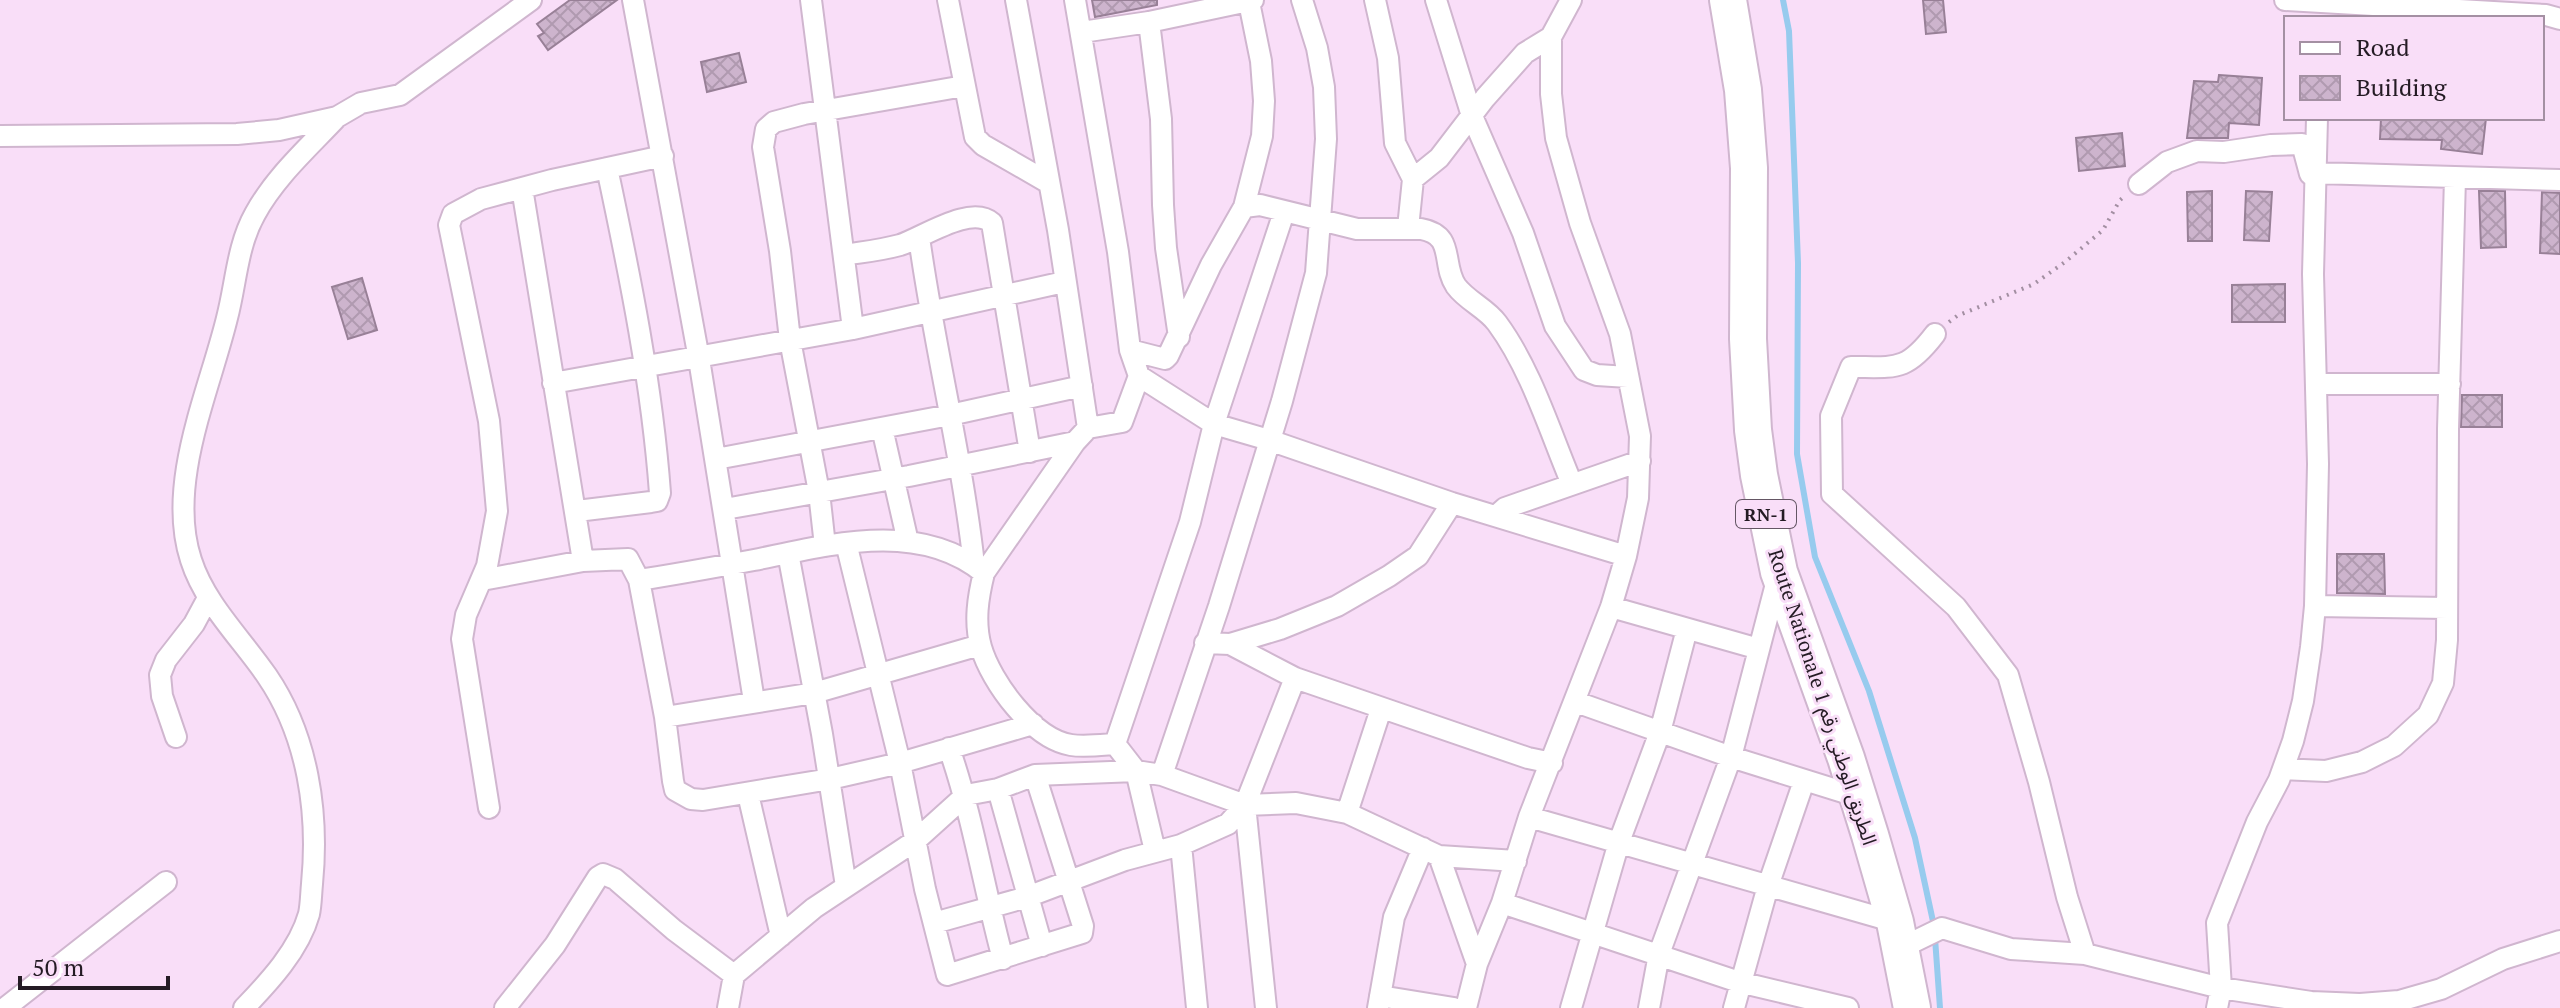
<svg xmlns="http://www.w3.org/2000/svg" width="2560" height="1008" font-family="'PT Serif','Noto Sans Arabic',serif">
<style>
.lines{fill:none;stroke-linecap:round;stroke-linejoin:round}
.stream{stroke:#97cbee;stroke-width:6}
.building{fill:url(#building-cross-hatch);stroke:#988097;stroke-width:2}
.street-casing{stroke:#d0b6cf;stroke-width:24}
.highway-casing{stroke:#d0b6cf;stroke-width:40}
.path{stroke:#a38fa2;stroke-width:4;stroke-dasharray:2 6;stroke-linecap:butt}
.street{stroke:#fff;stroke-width:20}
.highway{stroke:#fff;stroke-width:36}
.labels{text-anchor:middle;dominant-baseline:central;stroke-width:6;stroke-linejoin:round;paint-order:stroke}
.shield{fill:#f9def8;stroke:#645664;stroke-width:2}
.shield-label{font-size:18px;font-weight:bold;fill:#241b24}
.street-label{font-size:20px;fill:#241b24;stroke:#f9def8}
</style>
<defs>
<pattern id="building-cross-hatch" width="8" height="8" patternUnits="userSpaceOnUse" patternTransform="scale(2)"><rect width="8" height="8" fill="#cdb4cd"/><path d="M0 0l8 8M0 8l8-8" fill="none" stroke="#b09ab0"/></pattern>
</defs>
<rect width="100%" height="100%" fill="#f9def8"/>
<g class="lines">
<path class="stream" d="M 1783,0 L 1789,31 L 1798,263 L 1797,454 L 1815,557 L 1869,691 L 1915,838 L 1934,926
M 1935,938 L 1940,1008"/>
</g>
<path class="building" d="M 570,0 L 617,0 L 548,50 L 538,36 L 544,33 L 537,24 Z
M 1092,0 L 1157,0 L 1157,5 L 1095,17 Z
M 1923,0 L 1943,0 L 1946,32 L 1926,34 Z
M 739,53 L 746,82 L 707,92 L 701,62 Z
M 2219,75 L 2262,78 L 2259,125 L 2229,123 L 2228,138 L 2187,138 L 2194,81 L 2218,82 Z
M 2381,118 L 2486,118 L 2482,154 L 2441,149 L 2442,140 L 2380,139 Z
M 2122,133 L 2125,166 L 2079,171 L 2076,138 Z
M 2212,191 L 2212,241 L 2188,241 L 2187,192 Z
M 2246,191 L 2272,192 L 2269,241 L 2244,240 Z
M 2479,191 L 2505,191 L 2506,247 L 2481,248 Z
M 2542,192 L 2560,193 L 2560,254 L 2540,253 Z
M 362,278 L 377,330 L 348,339 L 332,287 Z
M 2285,284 L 2285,322 L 2232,322 L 2232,285 Z
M 2462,395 L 2502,395 L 2502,427 L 2461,427 Z
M 2337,554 L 2384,554 L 2385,594 L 2337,593 Z"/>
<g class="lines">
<g class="street-casing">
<path id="street" d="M 633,0 L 699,359 L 754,701
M 811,0 L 853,329
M 948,0 L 975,137 L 983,145 L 1049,183
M 1016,0 L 1058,230 L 1088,428
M 1075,0 L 1118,252 L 1130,350 L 1139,376 L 1122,422 L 1088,428 L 1075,442 L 984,573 C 978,597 974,622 981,647 C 991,682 1033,739 1071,745 C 1084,747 1101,745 1115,744 L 1136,771 L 1162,775 L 1245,805 L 1296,803 L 1347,813 L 1439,856 L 1516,861
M 1375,0 L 1388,58 L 1395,143 L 1413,179 L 1408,228
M 1436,0 L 1472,116 L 1523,233 L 1555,326 L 1584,370 L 1597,375 L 1628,377
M 2285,0 L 2546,15 L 2560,19
M 1149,22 L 1161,119 L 1163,205 L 1166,248 L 1179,337
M 1082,32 L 1149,22 L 1253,0
M 0,136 L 237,134 L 279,130 L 337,117 L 361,103 L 400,95 L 531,0
M 2316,173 L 2560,180
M 1413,179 L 1439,158 L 1485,98 L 1525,53 L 1551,37
M 2139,184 L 2167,162 L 2197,151 L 2224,152 L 2271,145 L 2302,144 L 2310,174
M 522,188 L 583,561
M 1244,207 L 1260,205 L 1357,229 L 1421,229 C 1456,235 1441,264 1456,286 C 1467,301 1486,308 1497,323 C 1531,369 1550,432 1572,484
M 919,237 C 934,347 962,455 974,565
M 844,255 C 863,252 882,250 900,245 C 922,238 971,204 992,223 L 1030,452
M 1935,334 C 1906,372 1896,367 1851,367 L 1831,416 L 1832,494 L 1956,607 L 2008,675 L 2039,782 L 2067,897 L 2085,954
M 1130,350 L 1165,359 L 1168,356 L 1211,265 L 1244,207 L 1262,136 L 1264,101 L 1261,61 L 1249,2
M 1139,376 L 1214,424 L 1269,440 L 1452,503 L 1626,556
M 553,383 L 853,329 L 1064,282
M 2317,384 L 2450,384
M 882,428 L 908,542
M 716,459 L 950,415 L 1082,386
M 725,509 L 909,476 L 1075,442
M 577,511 L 651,502 L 657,501 L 660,493 C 652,384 630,276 607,168
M 1496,516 L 1505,508 L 1640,461
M 846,543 L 900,763 L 925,889 L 947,975 L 1082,933 L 1083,926 L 1035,775
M 825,546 L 819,492 L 790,340 L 780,251 L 763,147 L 766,129 L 774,122 L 804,114 L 964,86
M 788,553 L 822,734 L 846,886
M 482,580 L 583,561 L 628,559 L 639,580 L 665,717 L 673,781 L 675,790 L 691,799 L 703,800 L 830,779 L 900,763 L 1033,724
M 639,580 C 678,574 716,567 754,560 C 828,545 919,519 984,573
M 2315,606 L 2447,608
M 1611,607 L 1759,649
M 1205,643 L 1230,644 L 1295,678 L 1528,758 L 1552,763
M 1230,644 L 1280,629 L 1337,606 L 1389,576 L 1418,556 L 1452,503
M 1576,702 L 1731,757 L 1859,797
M 665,717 L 814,693 L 980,645
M 176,737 L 162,696 L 160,675 L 166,660 L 194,624 L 208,598
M 1115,744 L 1190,522 L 1214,424 L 1284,212
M 949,748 C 973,817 984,889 1003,959
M 2283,769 L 2326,771 L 2362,762 L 2394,746 L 2428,715 L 2443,683 L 2447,640 L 2448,429 L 2455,178
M 1162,775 L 1219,606 L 1282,401 L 1316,273 L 1326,139 L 1324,87 L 1317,48 L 1302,0
M 998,789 L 1042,946
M 748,794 L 781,936
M 1245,805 L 1266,1008
M 489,808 L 462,639 L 466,615 L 487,566 L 497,511 L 489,421 L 449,225 L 453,214 L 481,199 L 552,180 L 663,156
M 1347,813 L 1381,709
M 1529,817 L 1895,922
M 1181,845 L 1197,1008
M 1439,856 L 1477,964
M 1502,903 L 1739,982 L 1848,1008
M 934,923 L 1027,897 L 1125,860 L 1181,845 L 1228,824 L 1245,805 L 1295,678
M 1901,948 L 1942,928 L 2011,949 L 2085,954 L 2221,988 L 2311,1002 L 2360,1004 L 2399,1001 L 2441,989 L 2503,959 L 2560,941
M 1380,996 L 1454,1008
M 5,1008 L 166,882
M 244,1008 C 269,982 299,950 309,914 C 311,905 311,894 312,884 C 319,813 308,736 267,676 C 241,638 205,604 191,560 C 166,484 209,392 227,318 C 236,284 237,246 255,214 C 275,177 309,147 337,117
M 505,1008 L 555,945 L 598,877 L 603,874 L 615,879 L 674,930 L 734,975
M 728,1008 L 734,975 L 814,908 L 915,841 L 966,795 L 998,789 L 1035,775 L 1136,771 L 1155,851
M 1378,1008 L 1394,917 L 1423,848
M 1466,1008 L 1477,964 L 1502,903 L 1529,817 L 1611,607 L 1626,556 L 1638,498 L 1640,436 L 1620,334 L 1580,223 L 1556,138 L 1551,94 L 1551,37 L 1571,0
M 1571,1008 L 1619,842 L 1660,732 L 1687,629
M 1649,1008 L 1659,954 L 1731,757 L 1777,580
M 1734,1008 L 1768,886 L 1804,781
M 2217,1008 L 2221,988 L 2217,923 L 2257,822 L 2279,780 L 2293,741 L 2303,701 L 2311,647 L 2315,606 L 2318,464 L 2313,274 L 2317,118"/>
</g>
<g class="highway-casing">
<path id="highway" d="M 1728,0 L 1743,90 L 1749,168 L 1748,339 L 1753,430 L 1759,475 L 1779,572 L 1846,758 L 1870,835 L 1895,922 L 1912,1008"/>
</g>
<path class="path" d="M 1949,322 L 1957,316 L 2034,284 L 2065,262 L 2103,230 L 2120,200 L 2126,195"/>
<use href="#street" class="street"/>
<use href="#highway" class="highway"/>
</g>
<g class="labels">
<rect class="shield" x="1736" y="500" width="60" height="28" rx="6"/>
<g class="shield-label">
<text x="1766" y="514">RN-1</text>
</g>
<g class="street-label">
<text transform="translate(1823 697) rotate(72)">Route Nationale الطريق الوطني رقم 1</text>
</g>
</g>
<rect x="2284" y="16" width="260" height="104" fill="#f9def8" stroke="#a490a3" stroke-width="2"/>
<rect x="2300" y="42" width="40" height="12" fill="#ffffff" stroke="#a490a3" stroke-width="2"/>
<text x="2356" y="56" font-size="24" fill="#241b24">Road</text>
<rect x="2300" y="76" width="40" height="24" fill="url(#building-cross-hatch)" stroke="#a490a3" stroke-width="2"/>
<text x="2356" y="96" font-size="24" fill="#241b24">Building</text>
<path d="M20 976v12h148v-12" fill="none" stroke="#241b24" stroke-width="4"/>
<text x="32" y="976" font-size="24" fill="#241b24" stroke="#f9def8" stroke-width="6" paint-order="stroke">50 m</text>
</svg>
